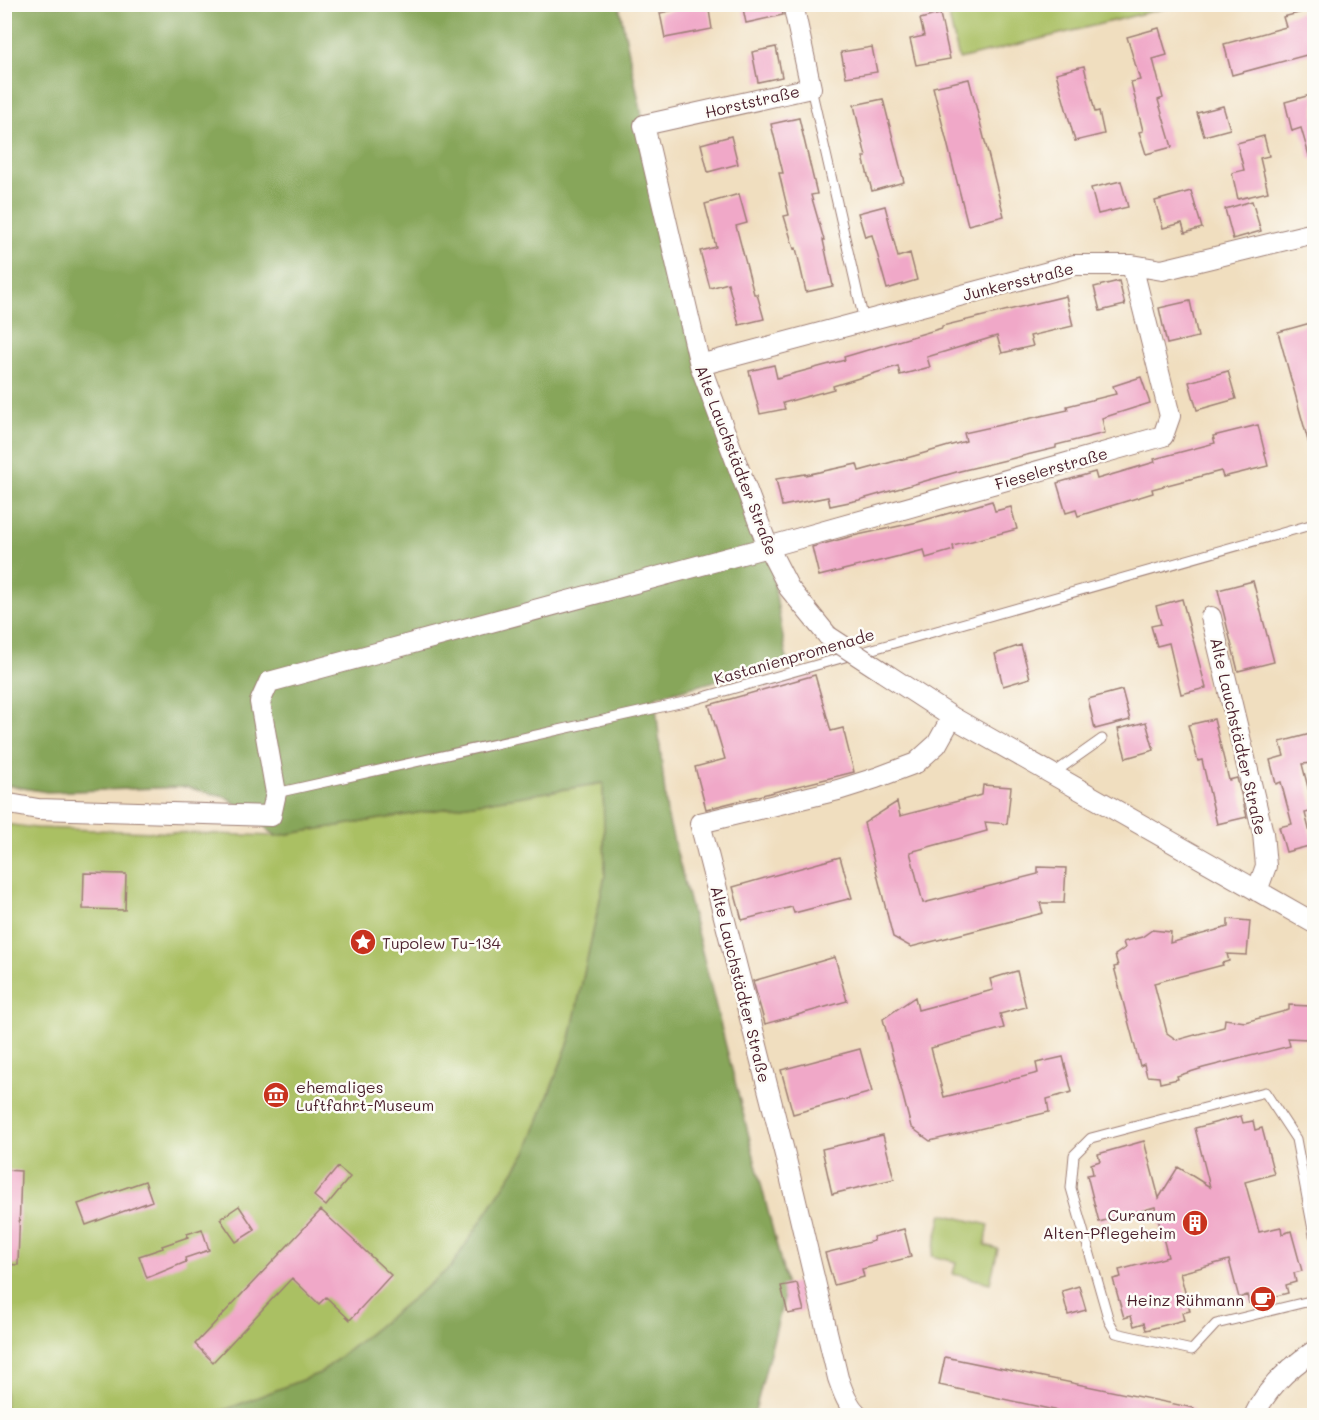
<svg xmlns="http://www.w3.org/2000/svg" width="1319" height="1420" font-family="Mali,sans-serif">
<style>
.green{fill:#aac064;stroke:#7a7048;stroke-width:1.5}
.forest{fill:#87a65a;stroke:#686242;stroke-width:1.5}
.building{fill:#f0a8c8}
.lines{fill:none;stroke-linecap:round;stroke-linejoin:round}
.service-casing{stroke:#9d7e75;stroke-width:11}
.minor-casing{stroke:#9d7e75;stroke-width:22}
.service{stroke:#fff;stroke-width:9}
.minor{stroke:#fff;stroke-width:20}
.minor-bridge-casing{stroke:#9d7e75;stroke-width:22;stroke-linecap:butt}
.minor-bridge{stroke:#fff;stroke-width:20}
.labels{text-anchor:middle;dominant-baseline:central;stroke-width:5;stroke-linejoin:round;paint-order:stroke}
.street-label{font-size:16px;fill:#4a1f2b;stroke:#fdfcf7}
.poi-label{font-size:16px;fill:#4a1f2b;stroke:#fdfcf7;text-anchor:start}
</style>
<rect width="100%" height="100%" fill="#fdfcf7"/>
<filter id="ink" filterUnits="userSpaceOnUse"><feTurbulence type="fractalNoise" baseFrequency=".0167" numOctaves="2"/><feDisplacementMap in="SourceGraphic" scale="12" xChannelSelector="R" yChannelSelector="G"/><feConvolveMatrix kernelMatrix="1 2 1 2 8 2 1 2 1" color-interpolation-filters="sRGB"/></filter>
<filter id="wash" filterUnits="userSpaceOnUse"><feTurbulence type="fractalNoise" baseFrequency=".008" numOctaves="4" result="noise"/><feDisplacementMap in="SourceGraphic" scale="24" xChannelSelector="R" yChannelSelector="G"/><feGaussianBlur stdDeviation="1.35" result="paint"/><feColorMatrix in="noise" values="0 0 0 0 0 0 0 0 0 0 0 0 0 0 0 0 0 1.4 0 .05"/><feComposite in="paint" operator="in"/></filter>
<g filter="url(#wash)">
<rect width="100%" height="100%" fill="#f0debf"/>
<path class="green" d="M 946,4 L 1178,4 L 1178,5 L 959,59 Z
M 603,783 L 605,876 L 570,1039 L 527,1151 L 451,1267 L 320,1373 L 212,1415 L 5,1416 L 5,824 L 36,828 L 276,836 Z
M 942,1214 L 989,1225 L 985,1245 L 998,1249 L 990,1283 L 953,1274 L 956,1262 L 932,1256 Z"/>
<path class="forest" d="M 5,5 L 619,5 L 644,125 L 700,365 L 768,547 L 787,662 L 655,697 L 667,814 L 787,1286 L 754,1415 L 212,1415 L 320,1373 L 451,1267 L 527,1151 L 570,1039 L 605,876 L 603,783 L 276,836 L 228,798 L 186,787 L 47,792 L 5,785 Z"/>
<g id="blocks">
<path class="building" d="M 703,4 L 708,4 L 712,29 L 665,38 L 660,13 Z
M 742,4 L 781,4 L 783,15 L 746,23 Z
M 1314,9 L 1314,53 L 1232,75 L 1224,44 L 1286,27 L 1283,17 Z
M 940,14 L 950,59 L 916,65 L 910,39 L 924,36 L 920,19 Z
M 1159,28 L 1167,55 L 1153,59 L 1163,98 L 1158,100 L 1172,147 L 1146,154 L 1139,132 L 1143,131 L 1131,82 L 1140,80 L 1127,37 Z
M 776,47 L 782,77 L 758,82 L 752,52 Z
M 872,47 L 877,72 L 846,77 L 841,52 Z
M 1084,66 L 1095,112 L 1099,111 L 1104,134 L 1075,141 L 1056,73 Z
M 969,79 L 1004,216 L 968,225 L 933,87 Z
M 1314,94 L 1314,158 L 1310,159 L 1301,128 L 1292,131 L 1285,102 Z
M 883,99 L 904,182 L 872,191 L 863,157 L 866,157 L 854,105 Z
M 1223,106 L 1230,129 L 1204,136 L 1197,113 Z
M 799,118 L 817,194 L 811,195 L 824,240 L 823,240 L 833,286 L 806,292 L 796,248 L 794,249 L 784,216 L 789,215 L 779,173 L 783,173 L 771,124 Z
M 731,136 L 738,164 L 708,172 L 701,144 Z
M 1264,136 L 1269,156 L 1260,158 L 1268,192 L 1238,199 L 1232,173 L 1244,170 L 1237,143 Z
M 1121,181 L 1128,207 L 1098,214 L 1091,188 Z
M 1191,191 L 1202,228 L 1185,233 L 1182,223 L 1163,228 L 1155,201 Z
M 739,194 L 747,223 L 736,226 L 754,294 L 757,294 L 764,319 L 739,325 L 728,283 L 710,288 L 700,251 L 716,247 L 705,204 Z
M 1252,201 L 1261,231 L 1233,239 L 1225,209 Z
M 885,206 L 898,257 L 910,253 L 917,280 L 887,289 L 872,235 L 865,237 L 858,213 Z
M 1119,281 L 1125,305 L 1100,311 L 1094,287 Z
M 1066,296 L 1073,326 L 1030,336 L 1033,346 L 1002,353 L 997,336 L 927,357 L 930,367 L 900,375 L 898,366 L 833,386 L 834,389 L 783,403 L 785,409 L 760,414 L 749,371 L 774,365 L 777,378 L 845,360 L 844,357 L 942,328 L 942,326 Z
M 1190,301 L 1198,337 L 1167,344 L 1159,308 Z
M 1314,322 L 1314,447 L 1310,448 L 1278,332 Z
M 1228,371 L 1236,399 L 1197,410 L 1189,382 Z
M 1141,377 L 1150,403 L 1102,418 L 1105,433 L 1056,445 L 1056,448 L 960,471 L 859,500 L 830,506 L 828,497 L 782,506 L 776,479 L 805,474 L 805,475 L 857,464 L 859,471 L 914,456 L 966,441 L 964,433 L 1068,410 L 1067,406 L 1116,394 L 1113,386 Z
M 1258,425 L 1268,466 L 1223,477 L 1221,471 L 1152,489 L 1153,493 L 1078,516 L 1076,510 L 1066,513 L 1057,483 L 1095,472 L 1097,479 L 1155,462 L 1154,459 L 1215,443 L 1213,436 Z
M 992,501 L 995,511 L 1011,507 L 1017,529 L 953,546 L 954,550 L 926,558 L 924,550 L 819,576 L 812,547 L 853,536 L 918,522 Z
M 1253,581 L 1274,662 L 1238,671 L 1218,590 Z
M 1182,599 L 1206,688 L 1181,694 L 1169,643 L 1157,646 L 1151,626 L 1161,624 L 1156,606 Z
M 1021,645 L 1030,678 L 1003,686 L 995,654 Z
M 815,675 L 831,731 L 843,728 L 854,772 L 706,809 L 695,767 L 725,759 L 709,705 Z
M 1122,690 L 1130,720 L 1095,729 L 1088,699 Z
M 1214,719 L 1229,780 L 1237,778 L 1247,817 L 1217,824 L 1202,760 L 1198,761 L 1188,725 Z
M 1146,722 L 1154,750 L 1126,758 L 1118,729 Z
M 1314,733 L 1314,763 L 1302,764 L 1314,811 L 1305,813 L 1313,845 L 1286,852 L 1279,827 L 1292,824 L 1281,782 L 1276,784 L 1270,760 L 1284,756 L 1280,742 Z
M 983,785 L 1011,787 L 1007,824 L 985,822 L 987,831 L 910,852 L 923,903 L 1038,874 L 1038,867 L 1066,868 L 1064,903 L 1040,903 L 1043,913 L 911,947 L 893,937 L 864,823 L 897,802 L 900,816 L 982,795 Z
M 840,857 L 852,898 L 794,913 L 792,907 L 742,920 L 733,887 Z
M 84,873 L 126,874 L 125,910 L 83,909 Z
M 1228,919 L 1250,921 L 1247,955 L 1227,954 L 1229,961 L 1222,963 L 1223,965 L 1154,983 L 1167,1033 L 1177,1040 L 1224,1027 L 1225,1019 L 1245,1022 L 1289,1010 L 1289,1005 L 1310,1006 L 1308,1039 L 1288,1038 L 1290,1046 L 1203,1068 L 1177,1076 L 1178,1079 L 1160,1083 L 1159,1077 L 1147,1076 L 1144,1064 L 1140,1066 L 1114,967 L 1118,966 L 1115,955 L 1125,948 L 1123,942 L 1142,937 L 1152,930 L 1171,932 L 1170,943 L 1228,927 Z
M 835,957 L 847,1001 L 765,1024 L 753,981 Z
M 1017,971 L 1026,1007 L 1000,1014 L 1004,1028 L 931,1048 L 944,1097 L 1038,1073 L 1036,1063 L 1063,1057 L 1072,1092 L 1047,1099 L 1049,1112 L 930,1141 L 911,1127 L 883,1019 L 915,997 L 918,1010 L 993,990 L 990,979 Z
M 860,1049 L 872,1092 L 793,1114 L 781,1070 Z
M 1241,1116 L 1243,1123 L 1253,1121 L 1255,1130 L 1262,1128 L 1274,1174 L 1245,1182 L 1259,1232 L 1281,1227 L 1282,1234 L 1291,1231 L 1302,1271 L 1294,1273 L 1296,1282 L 1286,1285 L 1288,1293 L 1249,1303 L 1247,1295 L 1239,1298 L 1229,1260 L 1180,1273 L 1190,1311 L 1182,1313 L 1184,1320 L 1146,1330 L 1144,1323 L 1134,1326 L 1131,1316 L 1124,1318 L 1113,1279 L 1121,1277 L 1119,1270 L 1168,1257 L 1155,1207 L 1099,1222 L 1087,1175 L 1093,1174 L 1091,1164 L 1100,1161 L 1098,1154 L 1144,1141 L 1159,1198 L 1178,1167 L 1210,1187 L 1195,1128 Z
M 883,1135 L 894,1179 L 832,1194 L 822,1149 Z
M 338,1167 L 350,1177 L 326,1206 L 314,1196 Z
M 4,1170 L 21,1171 L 18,1265 L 4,1264 Z
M 145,1181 L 152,1201 L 86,1225 L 78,1204 Z
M 239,1206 L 255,1230 L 236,1242 L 220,1219 Z
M 321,1210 L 391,1275 L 350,1320 L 326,1297 L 319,1304 L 292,1278 L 213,1362 L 195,1344 Z
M 202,1229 L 209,1250 L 185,1258 L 186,1262 L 147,1278 L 139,1256 L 163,1248 L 162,1246 L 188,1237 L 187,1234 Z
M 904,1229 L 911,1257 L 862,1269 L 864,1277 L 834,1285 L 825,1253 L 874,1241 L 873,1237 Z
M 797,1283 L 804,1311 L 788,1314 L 781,1286 Z
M 1079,1286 L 1086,1310 L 1068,1315 L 1062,1291 Z
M 945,1357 L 1194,1408 L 1193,1416 L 1082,1416 L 939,1385 Z"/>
</g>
</g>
<g filter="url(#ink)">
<use href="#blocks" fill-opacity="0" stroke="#9d7e75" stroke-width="1.5"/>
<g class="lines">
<g class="service-casing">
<path id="service" d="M 811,88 L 864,321
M 1054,773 L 1102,739
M 276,793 L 693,700 L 1314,524
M 1314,1235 L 1296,1139 L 1265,1092 L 1091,1138 L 1074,1155 L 1071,1188 L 1109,1321 L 1116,1333 L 1192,1350 L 1216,1324 L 1314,1300"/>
</g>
<g class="minor-casing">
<path id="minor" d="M 793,4 L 811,88 L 644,125 L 700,365 L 768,547 L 789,588 L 828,636
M 700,365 L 1075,265 L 1132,265 L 1162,270 L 1314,233
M 1211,617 L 1263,833 L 1266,866 L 1257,891
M 883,672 L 952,717 L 1314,923
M 4,803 L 38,809 L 271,816 L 276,793 L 260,702 L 269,682 L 768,547 L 1163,436 L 1170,416 L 1132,265
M 859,1416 C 847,1405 843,1392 838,1378 L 785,1155 L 700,823 L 838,790 L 876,778 L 916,763 L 937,744 L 952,717
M 1254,1416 C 1266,1389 1290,1367 1314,1351"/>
</g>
<use href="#service" class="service"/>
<use href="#minor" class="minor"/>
<g class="minor-bridge-casing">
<path id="minor-bridge" d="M 828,636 L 883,672"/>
</g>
<use href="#minor-bridge" class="minor-bridge"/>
</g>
</g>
<defs>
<g id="sight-disc" transform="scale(1.35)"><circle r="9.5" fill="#c8321e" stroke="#fdfcf7"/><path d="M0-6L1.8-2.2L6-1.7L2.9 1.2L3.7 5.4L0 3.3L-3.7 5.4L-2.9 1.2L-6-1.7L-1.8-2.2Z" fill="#fff"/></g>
<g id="museum-disc" transform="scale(1.35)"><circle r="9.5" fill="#c8321e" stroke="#fdfcf7"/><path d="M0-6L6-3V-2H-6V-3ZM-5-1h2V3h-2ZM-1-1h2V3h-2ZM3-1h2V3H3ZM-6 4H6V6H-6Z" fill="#fff"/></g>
<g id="building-disc" transform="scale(1.35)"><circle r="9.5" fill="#c8321e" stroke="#fdfcf7"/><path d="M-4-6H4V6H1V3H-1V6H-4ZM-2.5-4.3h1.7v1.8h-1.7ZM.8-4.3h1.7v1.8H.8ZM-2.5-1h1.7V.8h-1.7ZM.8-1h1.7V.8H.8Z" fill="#fff"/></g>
<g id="cafe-disc" transform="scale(1.35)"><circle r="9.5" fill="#c8321e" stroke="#fdfcf7"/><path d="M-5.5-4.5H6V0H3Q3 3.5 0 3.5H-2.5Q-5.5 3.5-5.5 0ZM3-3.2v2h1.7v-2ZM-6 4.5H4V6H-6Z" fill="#fff"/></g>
</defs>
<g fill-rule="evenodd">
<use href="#sight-disc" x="363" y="942"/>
<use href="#museum-disc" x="276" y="1095"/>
<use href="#building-disc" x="1195" y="1223"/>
<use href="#cafe-disc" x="1263" y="1299"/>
</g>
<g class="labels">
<g class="street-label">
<text transform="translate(752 101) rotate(-13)">Horststraße</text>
<text transform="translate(1018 281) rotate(-14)">Junkersstraße</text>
<text transform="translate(737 460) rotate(69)">Alte Lauchstädter Straße</text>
<text transform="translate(1051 468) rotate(-16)">Fieselerstraße</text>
<text transform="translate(794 656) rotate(-16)">Kastanienpromenade</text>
<text transform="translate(1239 736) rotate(77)">Alte Lauchstädter Straße</text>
<text transform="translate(741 984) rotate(76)">Alte Lauchstädter Straße</text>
</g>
<g class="poi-label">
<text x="382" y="942">Tupolew Tu-134</text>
<text x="296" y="1086">ehemaliges<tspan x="296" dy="18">Luftfahrt-Museum</tspan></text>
<text x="1176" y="1214" text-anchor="end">Curanum<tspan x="1176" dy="18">Alten-Pflegeheim</tspan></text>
<text x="1244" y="1299" text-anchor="end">Heinz Rühmann</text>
</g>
</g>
<rect width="1319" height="1420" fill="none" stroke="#fdfcf7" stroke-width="24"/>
</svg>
